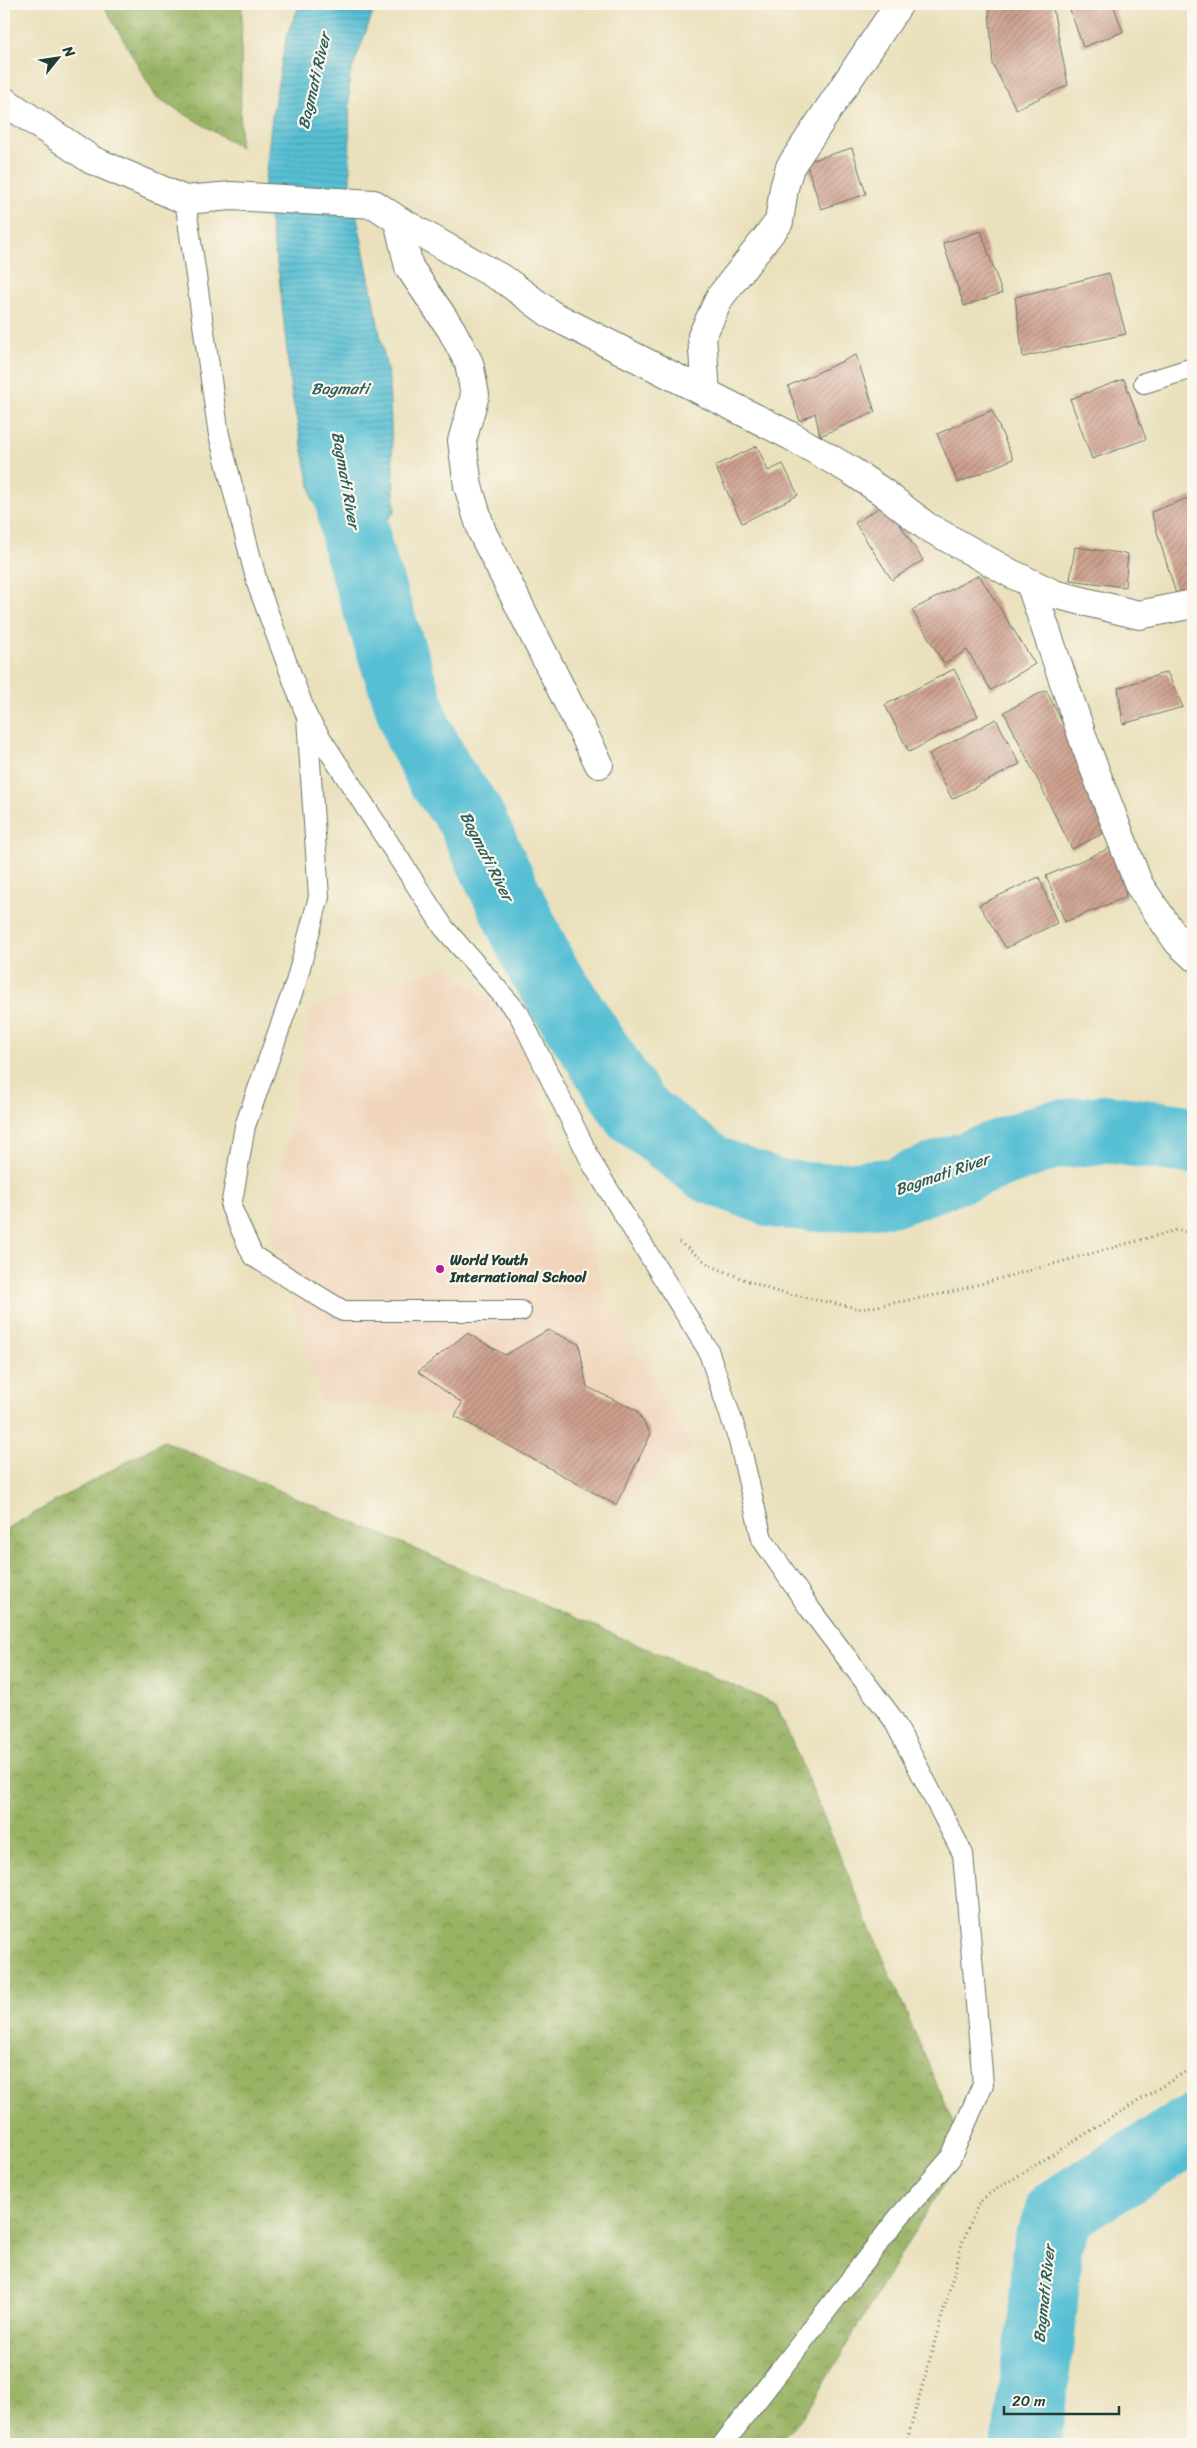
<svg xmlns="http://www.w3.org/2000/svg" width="1197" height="2448" font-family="Sriracha,sans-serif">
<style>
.built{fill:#f0d5bc}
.forest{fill:url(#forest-crowns);stroke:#5c784c}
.water{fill:url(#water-rules);stroke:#3b7e84}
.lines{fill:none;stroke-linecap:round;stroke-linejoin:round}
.river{stroke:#57bfd4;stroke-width:69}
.building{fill:url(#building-hatch)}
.service-casing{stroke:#667664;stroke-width:22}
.minor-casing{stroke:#667664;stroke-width:30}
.tertiary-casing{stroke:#667664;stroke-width:30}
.path{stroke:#667664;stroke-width:3;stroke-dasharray:1 4;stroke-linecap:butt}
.service{stroke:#fff;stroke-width:20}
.minor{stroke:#fff;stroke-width:28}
.tertiary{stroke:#fff;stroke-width:28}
.poi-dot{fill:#b5179e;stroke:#fbf7ec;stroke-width:2}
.labels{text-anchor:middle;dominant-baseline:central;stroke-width:4.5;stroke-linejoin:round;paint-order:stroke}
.poi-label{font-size:15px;font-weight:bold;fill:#1f3d34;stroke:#fbf7ec;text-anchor:start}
.water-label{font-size:16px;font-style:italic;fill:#2d5e5c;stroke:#fbf7ec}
</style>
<defs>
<pattern id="forest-crowns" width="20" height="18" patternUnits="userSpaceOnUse" patternTransform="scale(1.25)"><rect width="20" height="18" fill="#99b365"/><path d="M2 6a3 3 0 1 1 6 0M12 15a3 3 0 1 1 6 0" fill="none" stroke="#7c9354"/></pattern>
<pattern id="water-rules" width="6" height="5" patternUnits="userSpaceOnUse" patternTransform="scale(1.25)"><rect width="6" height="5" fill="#57bfd4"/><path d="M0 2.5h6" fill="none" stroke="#479cad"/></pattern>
<pattern id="building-hatch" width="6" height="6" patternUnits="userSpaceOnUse" patternTransform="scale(1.25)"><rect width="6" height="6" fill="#cd9f8e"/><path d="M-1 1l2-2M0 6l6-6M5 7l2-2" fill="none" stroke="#a68375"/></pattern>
</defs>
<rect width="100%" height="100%" fill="#fbf7ec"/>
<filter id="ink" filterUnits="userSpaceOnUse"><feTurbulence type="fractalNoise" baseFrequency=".02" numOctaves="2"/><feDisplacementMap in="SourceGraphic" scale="10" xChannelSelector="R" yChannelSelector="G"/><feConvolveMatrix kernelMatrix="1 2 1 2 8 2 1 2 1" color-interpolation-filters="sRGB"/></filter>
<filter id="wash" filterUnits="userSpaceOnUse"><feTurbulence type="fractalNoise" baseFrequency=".0096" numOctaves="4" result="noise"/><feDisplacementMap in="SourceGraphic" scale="20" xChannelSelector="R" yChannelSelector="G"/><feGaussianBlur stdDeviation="1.12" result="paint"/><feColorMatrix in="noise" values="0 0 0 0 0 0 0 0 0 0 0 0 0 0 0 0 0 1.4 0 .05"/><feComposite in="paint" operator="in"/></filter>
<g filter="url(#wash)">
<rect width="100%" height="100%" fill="#eae0bc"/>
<path class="built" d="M 447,967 L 516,1023 L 577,1202 L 610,1307 L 693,1450 L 616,1505 L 455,1416 L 322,1401 L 270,1230 L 312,1006 Z"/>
<path class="forest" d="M 103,4 L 242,4 L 240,147 L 156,97 Z
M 164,1441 L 776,1704 L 964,2149 L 804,2416 L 775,2444 L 4,2444 L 4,1530 Z"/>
<path class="water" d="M 300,4 L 376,4 L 349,78 L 350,181 L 389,380 L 395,512 L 358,549 L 313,501 L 291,391 L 279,276 L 264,189 L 272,116 L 287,34 Z"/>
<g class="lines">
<path class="river" d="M 342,456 L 358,549 L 418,732 L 440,775 L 469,815 L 542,968 L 636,1112 L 710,1169 L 776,1194 L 824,1198 L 894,1192 L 1052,1135 L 1108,1129 L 1193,1140
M 1026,2444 L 1042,2322 L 1048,2242 L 1060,2211 L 1193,2129"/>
</g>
<g id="blocks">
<path class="building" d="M 1004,4 L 1052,4 L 1068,85 L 1016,109 L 993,65 L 989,10 Z
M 1068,4 L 1113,4 L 1123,32 L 1083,47 Z
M 852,148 L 866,194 L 821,209 L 806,162 Z
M 981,231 L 1002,293 L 964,306 L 943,243 Z
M 1109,273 L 1126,334 L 1023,357 L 1015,297 Z
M 856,355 L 875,412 L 820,436 L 815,413 L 800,421 L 788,386 Z
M 1124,379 L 1146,439 L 1092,459 L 1070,399 Z
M 992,410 L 1013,459 L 958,483 L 937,434 Z
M 757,446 L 768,471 L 783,464 L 798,495 L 742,523 L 715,466 Z
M 1193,496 L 1193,590 L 1176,594 L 1151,512 Z
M 886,503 L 923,560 L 892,580 L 855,523 Z
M 1075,547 L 1128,554 L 1125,587 L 1070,580 Z
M 979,575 L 1035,664 L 991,690 L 967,650 L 944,664 L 912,610 Z
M 954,669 L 978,716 L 909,752 L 885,705 Z
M 1167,672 L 1183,707 L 1123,724 L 1118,688 Z
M 1046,690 L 1114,828 L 1072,849 L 1004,712 Z
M 996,719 L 1020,764 L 952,799 L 929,754 Z
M 1117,845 L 1126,897 L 1065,922 L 1046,876 Z
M 1039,877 L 1057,923 L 1006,948 L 979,905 Z
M 548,1330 L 579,1344 L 587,1387 L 636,1410 L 651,1434 L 616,1505 L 455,1416 L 462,1403 L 418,1372 L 467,1333 L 505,1355 Z"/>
</g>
</g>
<g filter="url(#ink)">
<use href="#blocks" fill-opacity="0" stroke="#667664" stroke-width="1"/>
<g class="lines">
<g class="service-casing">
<path id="service" d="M 185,200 L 219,435 L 258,586 L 307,717 L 319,897 L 296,982 L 245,1126 L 231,1207 L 253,1256 L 343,1311 L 521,1311
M 1144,383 L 1193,368
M 307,717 L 444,928 L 519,1014 L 593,1165 L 708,1350 L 739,1441 L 762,1539 L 810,1609 L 893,1719 L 963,1854 L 983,2084 L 950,2159 L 898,2218 L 723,2444"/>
</g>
<g class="minor-casing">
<path id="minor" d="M 398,220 L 409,267 L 451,329 L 469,363 L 475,395 L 462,441 L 468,486 L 482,532 L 599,764
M 1030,583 L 1086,747 L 1139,885 L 1178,942 L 1193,956"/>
</g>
<g class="tertiary-casing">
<path id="tertiary" d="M 4,101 L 92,160 L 185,200 L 231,196 L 374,204 L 398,220 L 506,281 L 552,315 L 791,436 L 850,470 L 884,493 L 926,526 L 1012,574 L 1054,594 L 1139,615 L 1193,604
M 706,393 L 702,336 L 720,297 L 779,222 L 784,188 L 790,167 L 899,4"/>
</g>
<path class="path" d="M 679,1242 L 711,1266 L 774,1291 L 862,1309 L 951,1292 L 1177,1230 L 1193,1233
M 906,2444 L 963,2241 L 979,2203 L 989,2194 L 1193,2067"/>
<use href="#service" class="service"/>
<use href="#minor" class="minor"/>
<use href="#tertiary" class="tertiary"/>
</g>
</g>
<circle class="poi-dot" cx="440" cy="1269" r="5"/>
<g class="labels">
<g class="poi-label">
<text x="450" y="1260">World Youth<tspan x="450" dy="17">International School</tspan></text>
</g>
<g class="water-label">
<text transform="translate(314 81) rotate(-77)">Bagmati River</text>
<text x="340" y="388">Bagmati</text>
<text transform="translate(346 480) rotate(80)">Bagmati River</text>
<text transform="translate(487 856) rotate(63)">Bagmati River</text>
<text transform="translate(942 1174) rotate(-19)">Bagmati River</text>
<text transform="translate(1044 2294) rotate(-84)">Bagmati River</text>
</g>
</g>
<rect width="1197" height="2448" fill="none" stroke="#fbf7ec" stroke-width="20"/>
<g transform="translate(58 58) rotate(60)" stroke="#fbf7ec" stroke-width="4" paint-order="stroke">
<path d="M0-4L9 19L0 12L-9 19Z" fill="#1f3d34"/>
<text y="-8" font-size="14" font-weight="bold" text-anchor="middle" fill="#1f3d34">N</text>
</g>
<path d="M1004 2406v8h115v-8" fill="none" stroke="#1f3d34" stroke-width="2.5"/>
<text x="1012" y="2406" font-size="15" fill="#1f3d34" stroke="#fbf7ec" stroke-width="4" paint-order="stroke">20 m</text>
</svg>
